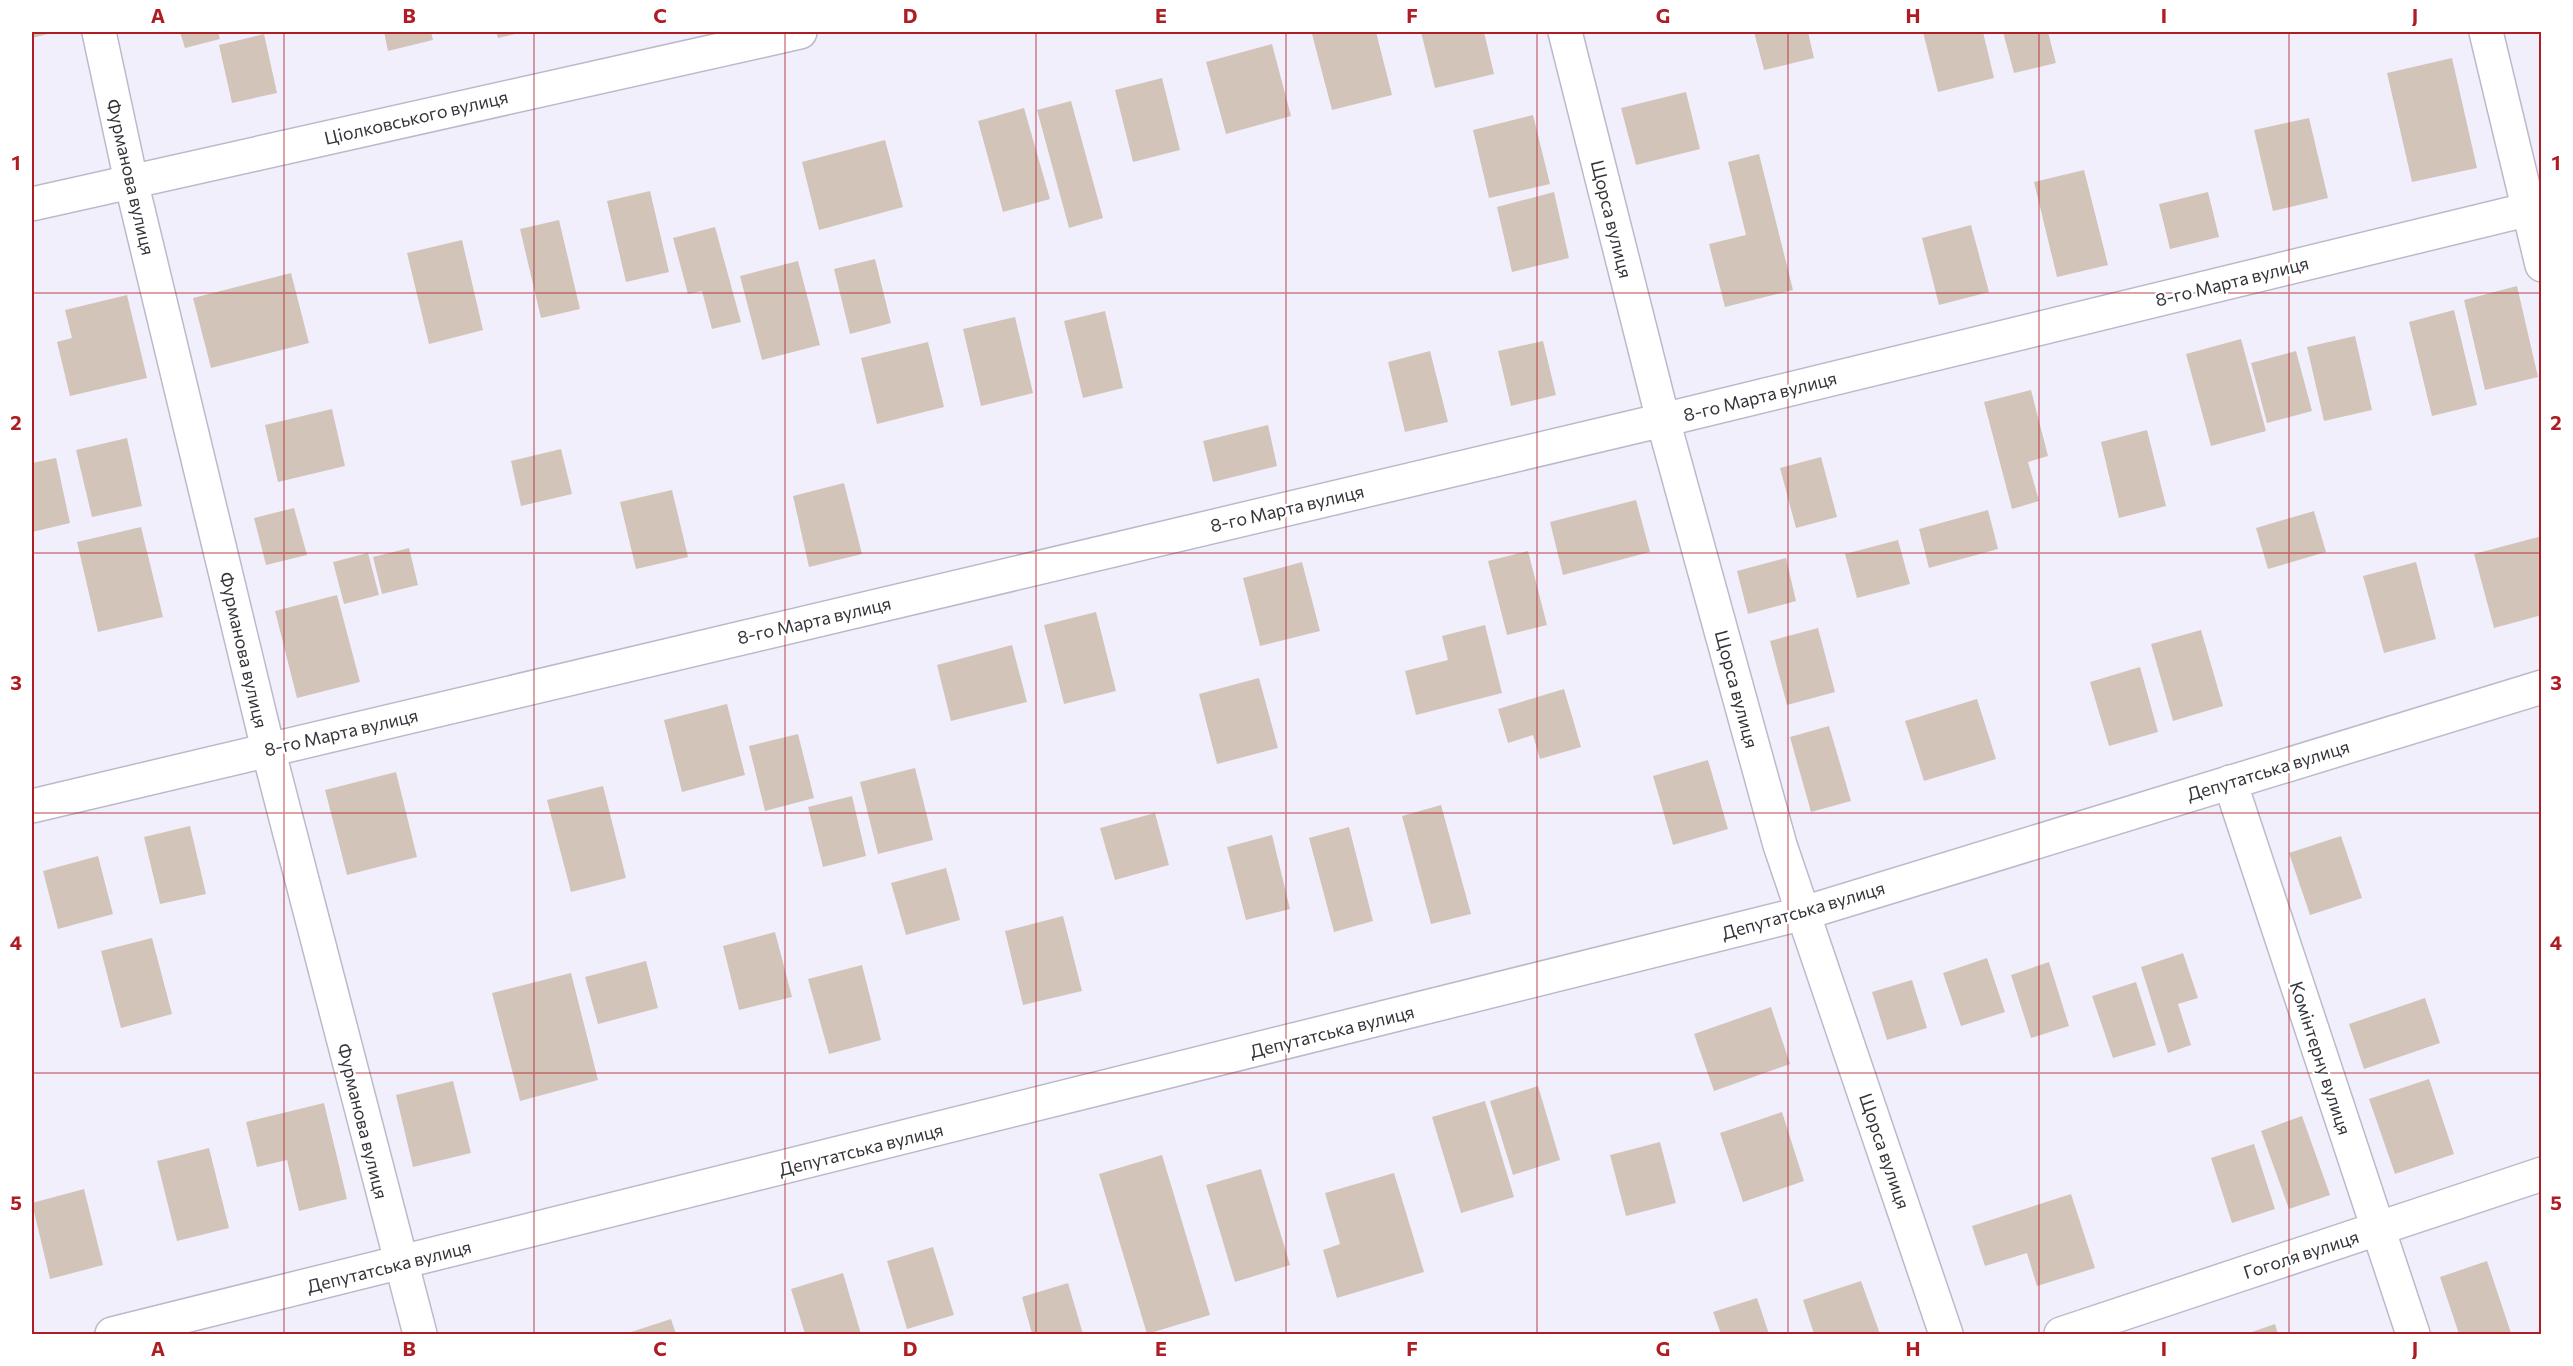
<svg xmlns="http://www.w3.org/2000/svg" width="2573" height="1366" font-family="Commissioner,sans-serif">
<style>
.building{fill:#d3c4b9}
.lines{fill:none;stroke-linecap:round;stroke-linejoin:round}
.street-casing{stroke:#bdb9ca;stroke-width:36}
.secondary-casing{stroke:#bdb9ca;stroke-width:36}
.street{stroke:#fff;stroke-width:33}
.secondary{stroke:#fff;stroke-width:33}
.grid{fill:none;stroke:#ae1c24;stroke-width:1.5;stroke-opacity:0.55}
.labels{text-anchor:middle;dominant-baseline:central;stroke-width:4.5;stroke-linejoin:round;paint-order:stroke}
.street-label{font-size:18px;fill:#36343a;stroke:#fff}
.neatline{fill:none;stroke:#ae1c24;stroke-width:2}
.grid-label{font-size:20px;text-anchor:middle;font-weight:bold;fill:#ae1c24}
</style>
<rect width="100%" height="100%" fill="#f2effd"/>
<path class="building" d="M 32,32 L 56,32 L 32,38 Z
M 180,32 L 218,32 L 220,39 L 185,48 Z
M 384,32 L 431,32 L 433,40 L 388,51 Z
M 496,32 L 524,32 L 498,38 Z
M 1321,32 L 1376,32 L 1392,95 L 1332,110 L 1312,34 Z
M 1421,32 L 1484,32 L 1494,74 L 1435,88 Z
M 1754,32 L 1808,32 L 1814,58 L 1764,70 Z
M 1923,32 L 1983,32 L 1994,78 L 1938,92 Z
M 2003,32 L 2048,32 L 2056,63 L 2014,73 Z
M 264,34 L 277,93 L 232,103 L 219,45 Z
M 1272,44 L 1291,116 L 1226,134 L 1206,62 Z
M 2452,58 L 2477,168 L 2412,182 L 2387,73 Z
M 1162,78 L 1180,150 L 1133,162 L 1115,90 Z
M 1686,92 L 1700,149 L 1636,165 L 1621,108 Z
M 1071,101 L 1103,218 L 1069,228 L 1037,110 Z
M 1024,108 L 1050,199 L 1003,212 L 978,121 Z
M 1533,115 L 1550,184 L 1489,198 L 1473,130 Z
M 2309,118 L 2328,198 L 2273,211 L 2254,130 Z
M 885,140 L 903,207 L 819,230 L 802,162 Z
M 1759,154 L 1793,290 L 1725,307 L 1709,244 L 1746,235 L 1728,162 Z
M 2084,170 L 2108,265 L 2057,277 L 2034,182 Z
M 650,191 L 669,272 L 626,282 L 607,201 Z
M 1554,192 L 1569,258 L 1512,272 L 1497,207 Z
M 2208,192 L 2219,237 L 2170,249 L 2159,204 Z
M 559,220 L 580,309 L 541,318 L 520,229 Z
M 1971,225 L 1989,292 L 1939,305 L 1922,238 Z
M 715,227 L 741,322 L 712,329 L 702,291 L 688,294 L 673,238 Z
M 462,240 L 483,330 L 429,344 L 407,253 Z
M 875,259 L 891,323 L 850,334 L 834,269 Z
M 798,261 L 820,345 L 762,360 L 740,276 Z
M 291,273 L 309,343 L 211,368 L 193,298 Z
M 2517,286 L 2538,377 L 2485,390 L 2464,300 Z
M 127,295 L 147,378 L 70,396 L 57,342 L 72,338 L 65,310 Z
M 2454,310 L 2477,405 L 2432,416 L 2409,322 Z
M 1105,311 L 1123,388 L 1083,398 L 1064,321 Z
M 1015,317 L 1033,393 L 981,406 L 963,329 Z
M 2355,336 L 2372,410 L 2324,421 L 2307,347 Z
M 2241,339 L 2266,431 L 2211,446 L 2186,354 Z
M 1543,341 L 1556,395 L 1511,406 L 1498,351 Z
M 928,342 L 944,407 L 877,424 L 861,358 Z
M 1430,351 L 1448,422 L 1405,432 L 1388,362 Z
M 2296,351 L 2312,411 L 2267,423 L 2251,363 Z
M 2031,390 L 2048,456 L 2028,462 L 2039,501 L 2012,509 L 1984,402 Z
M 332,409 L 345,466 L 278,482 L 265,425 Z
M 1268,425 L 1277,466 L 1213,482 L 1203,441 Z
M 2147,430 L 2166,506 L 2119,518 L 2101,442 Z
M 127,438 L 142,506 L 92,517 L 76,450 Z
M 561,449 L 572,494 L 521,506 L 511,461 Z
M 1821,457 L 1837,517 L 1796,528 L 1780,468 Z
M 56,458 L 70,523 L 32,532 L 32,463 Z
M 844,483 L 862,554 L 809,567 L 793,496 Z
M 672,490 L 688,557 L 636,569 L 620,502 Z
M 1636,500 L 1650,552 L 1563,575 L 1550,522 Z
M 294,508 L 307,555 L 266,565 L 254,518 Z
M 1988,510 L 1998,549 L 1929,568 L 1919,529 Z
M 2314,511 L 2326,552 L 2268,569 L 2256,528 Z
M 141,527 L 163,617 L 98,632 L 77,542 Z
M 2542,536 L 2542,615 L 2494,628 L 2474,554 Z
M 1898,540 L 1910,584 L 1857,598 L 1845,554 Z
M 409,548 L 418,585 L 382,594 L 373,557 Z
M 1528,551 L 1547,625 L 1507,635 L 1488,561 Z
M 368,553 L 379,595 L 344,604 L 333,562 Z
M 1786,558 L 1796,601 L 1748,614 L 1737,571 Z
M 1302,562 L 1320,631 L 1260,646 L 1243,578 Z
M 2416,562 L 2436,639 L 2384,653 L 2363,576 Z
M 337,595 L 360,682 L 297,698 L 275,611 Z
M 1096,612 L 1116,691 L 1064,704 L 1044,625 Z
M 1485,625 L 1502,693 L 1416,715 L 1405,671 L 1448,660 L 1442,636 Z
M 1818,628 L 1835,692 L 1787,705 L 1770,641 Z
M 2201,630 L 2223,706 L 2173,721 L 2151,644 Z
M 1012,645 L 1027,702 L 951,721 L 937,665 Z
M 2140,667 L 2158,732 L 2109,746 L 2090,682 Z
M 1259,678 L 1278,748 L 1217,764 L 1199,694 Z
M 1564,689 L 1581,747 L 1540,759 L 1533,735 L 1508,743 L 1498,709 Z
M 1977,699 L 1996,759 L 1924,781 L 1905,721 Z
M 727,704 L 745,775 L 682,792 L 664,720 Z
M 1829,726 L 1851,801 L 1811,812 L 1790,737 Z
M 798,734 L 814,798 L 765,811 L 749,746 Z
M 1708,760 L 1728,829 L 1673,845 L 1653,776 Z
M 915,768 L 933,840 L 878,854 L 860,782 Z
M 396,772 L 417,857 L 347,875 L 325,790 Z
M 603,786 L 626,878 L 571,892 L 547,800 Z
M 852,796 L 866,856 L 823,867 L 808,807 Z
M 1441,805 L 1471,914 L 1431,924 L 1402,816 Z
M 1155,813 L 1169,865 L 1115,880 L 1100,828 Z
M 190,826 L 206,894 L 160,904 L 144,837 Z
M 1349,827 L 1373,921 L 1334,932 L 1309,838 Z
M 1272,835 L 1290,909 L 1246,920 L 1227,847 Z
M 2341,836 L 2362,898 L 2310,915 L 2289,853 Z
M 98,856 L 113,914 L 58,929 L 43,871 Z
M 946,868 L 960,920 L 906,935 L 891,883 Z
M 1063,916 L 1082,991 L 1023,1005 L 1005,931 Z
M 775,932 L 792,997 L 739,1010 L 723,946 Z
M 152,938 L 172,1014 L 121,1028 L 101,951 Z
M 2183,953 L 2198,998 L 2178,1004 L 2191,1045 L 2168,1053 L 2141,967 Z
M 1987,958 L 2005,1012 L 1961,1026 L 1943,973 Z
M 646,961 L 658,1008 L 598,1024 L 585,977 Z
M 2049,962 L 2069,1026 L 2031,1038 L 2011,975 Z
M 862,965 L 881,1040 L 829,1054 L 808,979 Z
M 571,973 L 598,1080 L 520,1101 L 492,993 Z
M 1912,980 L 1927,1028 L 1887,1040 L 1872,992 Z
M 2136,982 L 2156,1045 L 2113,1058 L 2092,996 Z
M 2425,998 L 2440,1043 L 2364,1069 L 2349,1024 Z
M 1771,1007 L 1790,1064 L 1714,1091 L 1694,1034 Z
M 2429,1079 L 2454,1154 L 2395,1174 L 2369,1099 Z
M 453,1081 L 471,1153 L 413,1167 L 396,1095 Z
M 1538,1086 L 1560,1160 L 1513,1175 L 1490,1101 Z
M 1485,1101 L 1514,1197 L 1461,1213 L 1432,1117 Z
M 324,1103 L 347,1199 L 299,1211 L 287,1160 L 257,1167 L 246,1122 Z
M 1782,1112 L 1804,1181 L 1743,1202 L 1720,1133 Z
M 2302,1116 L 2330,1195 L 2289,1209 L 2261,1131 Z
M 1660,1142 L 1676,1203 L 1626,1216 L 1610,1155 Z
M 2254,1144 L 2275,1209 L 2232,1223 L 2211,1158 Z
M 209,1148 L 229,1228 L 177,1241 L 157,1161 Z
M 1162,1155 L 1210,1315 L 1147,1334 L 1099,1174 Z
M 1261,1169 L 1290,1265 L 1235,1282 L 1206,1185 Z
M 1394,1173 L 1424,1272 L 1337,1298 L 1323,1250 L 1340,1244 L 1325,1193 Z
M 84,1189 L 103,1265 L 50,1279 L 32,1203 Z
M 2071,1194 L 2095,1268 L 2037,1286 L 2027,1253 L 1985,1266 L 1972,1226 Z
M 933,1247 L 954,1315 L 907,1329 L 887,1261 Z
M 2487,1261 L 2511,1333 L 2459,1334 L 2440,1277 Z
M 843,1273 L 861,1334 L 805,1334 L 791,1289 Z
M 1861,1281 L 1880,1334 L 1814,1334 L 1803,1300 Z
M 1068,1283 L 1083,1334 L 1032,1334 L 1022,1297 Z
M 1757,1298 L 1769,1334 L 1721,1334 L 1713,1312 Z
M 671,1319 L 676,1334 L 625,1334 Z
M 2275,1324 L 2278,1334 L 2246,1334 Z"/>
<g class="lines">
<g class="street-casing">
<path id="street" d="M 99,32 L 131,181 L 268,749 L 420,1334
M 1565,32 L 1663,420 L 1780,845 L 1946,1334
M 2486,32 L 2542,265
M 32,204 L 800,32
M 2230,782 L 2413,1334
M 32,806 L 1663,420 L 2542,206
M 2061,1334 L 2542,1174"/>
</g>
<g class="secondary-casing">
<path id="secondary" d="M 112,1334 L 1804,913 L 2542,687"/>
</g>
<use href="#street" class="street"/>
<use href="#secondary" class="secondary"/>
</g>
<path class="grid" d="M 284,32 L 284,1334M 534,32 L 534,1334M 785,32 L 785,1334M 1036,32 L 1036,1334M 1286,32 L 1286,1334M 1537,32 L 1537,1334M 1788,32 L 1788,1334M 2039,32 L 2039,1334M 2289,32 L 2289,1334M 32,293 L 2542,293M 32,553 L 2542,553M 32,813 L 2542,813M 32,1073 L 2542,1073"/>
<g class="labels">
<g class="street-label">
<text transform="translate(416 117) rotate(-13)">Ціолковського вулиця</text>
<text transform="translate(131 177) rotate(77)">Фурманова вулиця</text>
<text transform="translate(1612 219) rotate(76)">Щорса вулиця</text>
<text transform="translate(2232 281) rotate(-14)">8-го Марта вулиця</text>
<text transform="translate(1760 396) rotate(-14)">8-го Марта вулиця</text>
<text transform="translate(1287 508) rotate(-13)">8-го Марта вулиця</text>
<text transform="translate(814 620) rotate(-13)">8-го Марта вулиця</text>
<text transform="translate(244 650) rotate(77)">Фурманова вулиця</text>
<text transform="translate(1737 689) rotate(75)">Щорса вулиця</text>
<text transform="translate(341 732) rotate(-13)">8-го Марта вулиця</text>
<text transform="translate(2268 770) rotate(-17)">Депутатська вулиця</text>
<text transform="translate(1803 910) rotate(-16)">Депутатська вулиця</text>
<text transform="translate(1332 1031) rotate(-14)">Депутатська вулиця</text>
<text transform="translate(2321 1058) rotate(72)">Комінтерну вулиця</text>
<text transform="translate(363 1121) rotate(76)">Фурманова вулиця</text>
<text transform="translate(861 1149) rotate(-14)">Депутатська вулиця</text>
<text transform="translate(1885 1151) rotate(71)">Щорса вулиця</text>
<text transform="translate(2301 1254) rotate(-18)">Гоголя вулиця</text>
<text transform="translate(389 1266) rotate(-14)">Депутатська вулиця</text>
</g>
</g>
<rect width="2573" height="1366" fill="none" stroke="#ffffff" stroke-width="66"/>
<rect x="33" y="33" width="2507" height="1300" class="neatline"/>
<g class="grid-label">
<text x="158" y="23">A</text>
<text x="409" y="23">B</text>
<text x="660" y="23">C</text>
<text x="910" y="23">D</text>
<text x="1161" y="23">E</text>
<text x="1412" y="23">F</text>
<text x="1663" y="23">G</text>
<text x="1913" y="23">H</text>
<text x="2164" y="23">I</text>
<text x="2415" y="23">J</text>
<text x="16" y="170">1</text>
<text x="2556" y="170">1</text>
<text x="16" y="430">2</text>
<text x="2556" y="430">2</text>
<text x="16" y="690">3</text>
<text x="2556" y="690">3</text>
<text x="16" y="950">4</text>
<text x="2556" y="950">4</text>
<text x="16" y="1210">5</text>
<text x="2556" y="1210">5</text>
<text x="158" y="1356">A</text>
<text x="409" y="1356">B</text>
<text x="660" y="1356">C</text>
<text x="910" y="1356">D</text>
<text x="1161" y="1356">E</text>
<text x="1412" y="1356">F</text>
<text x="1663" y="1356">G</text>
<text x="1913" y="1356">H</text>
<text x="2164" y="1356">I</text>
<text x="2415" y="1356">J</text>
</g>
</svg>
